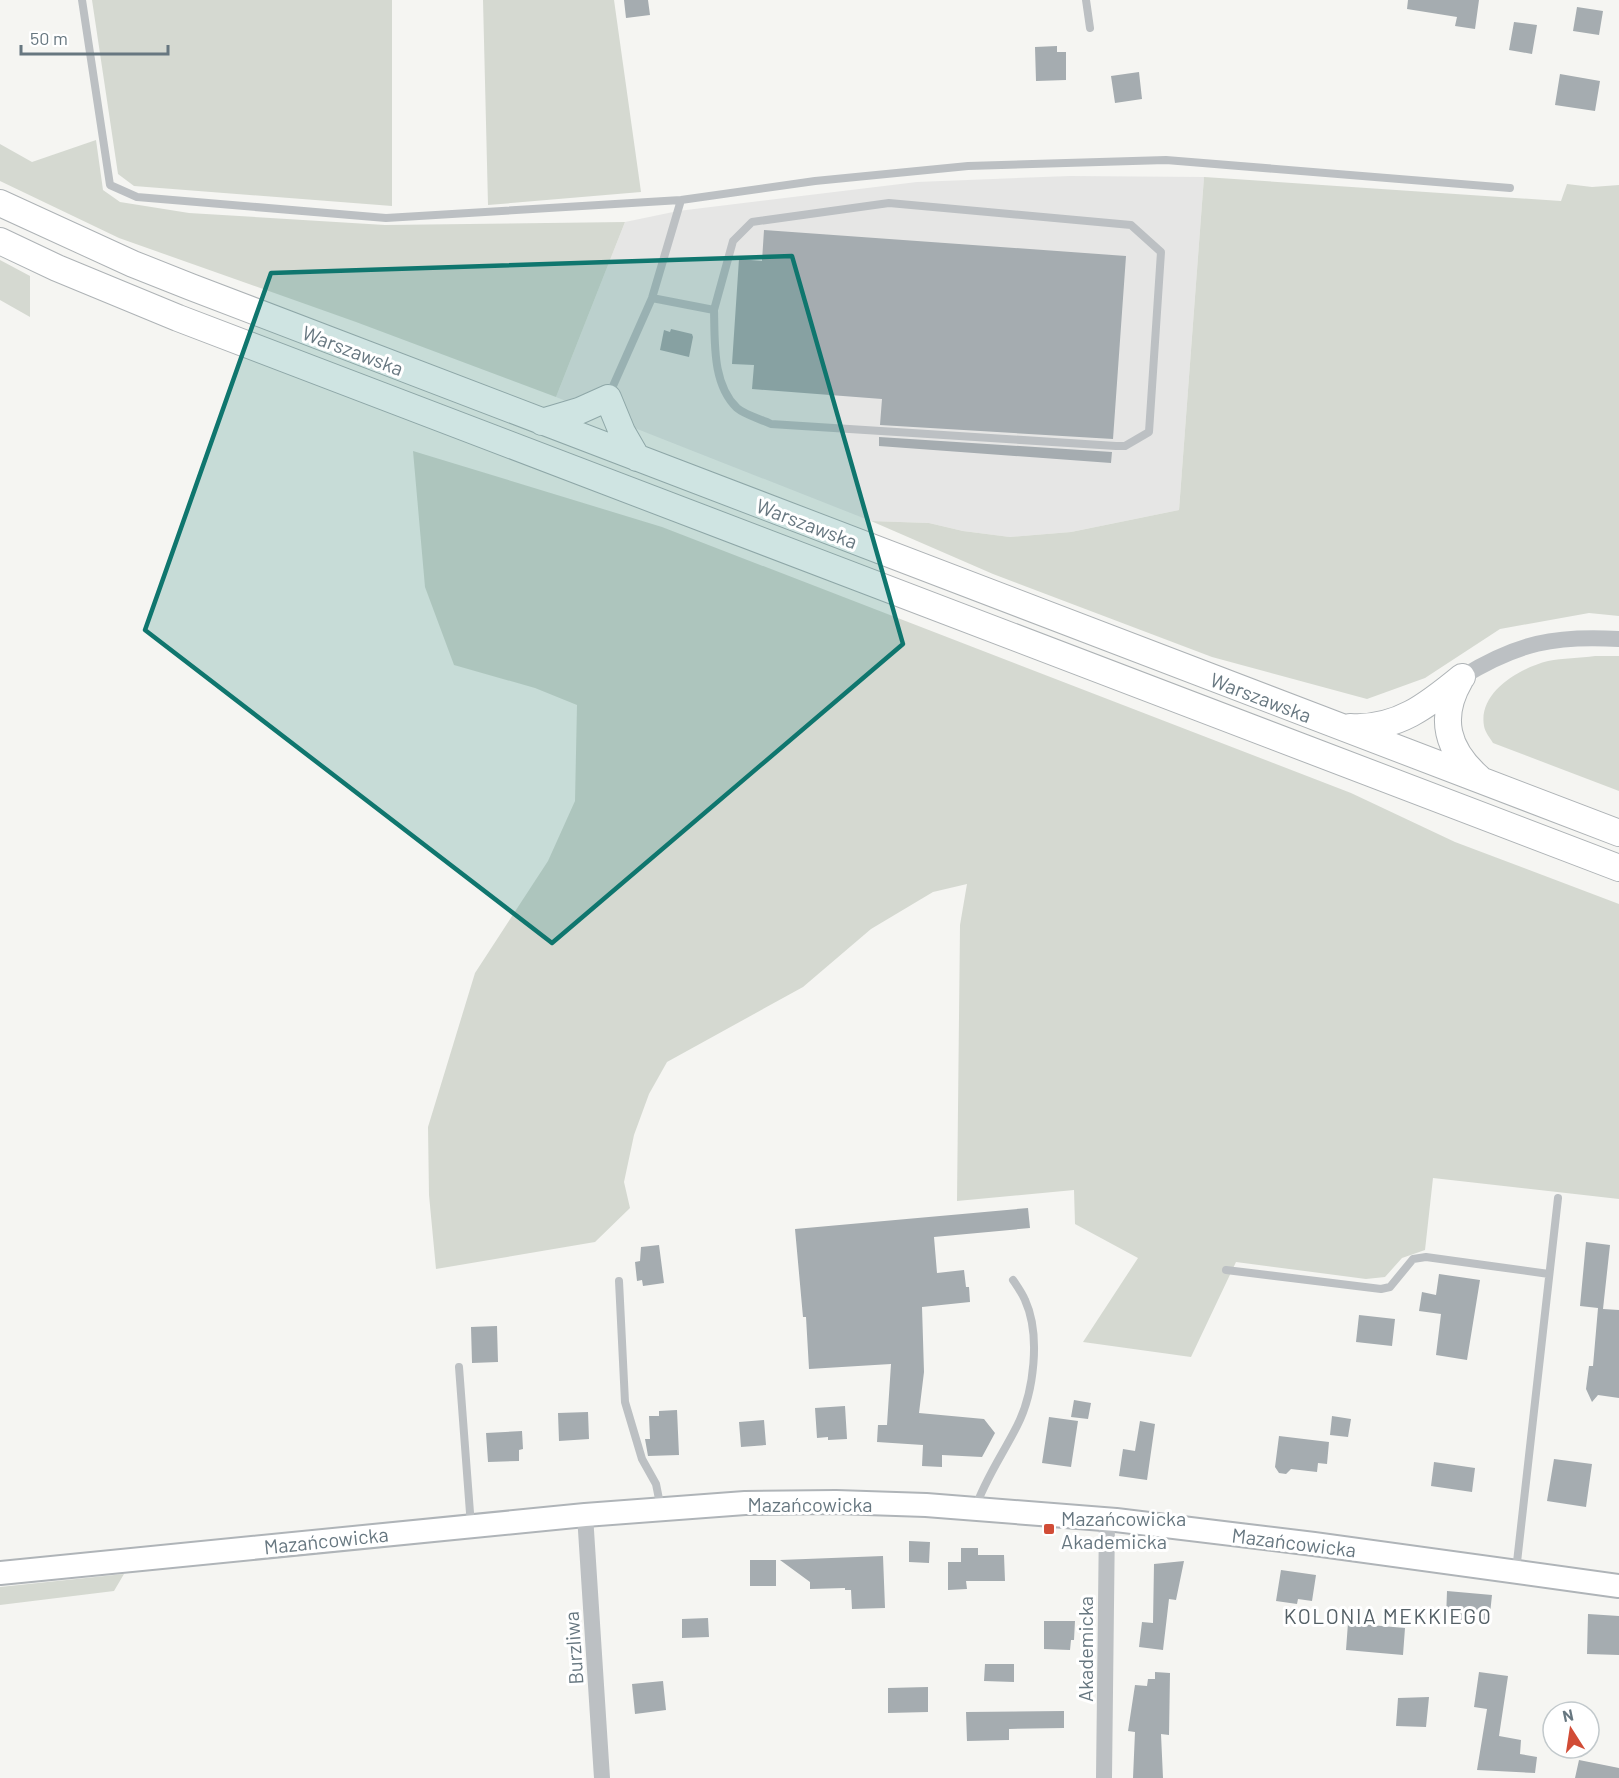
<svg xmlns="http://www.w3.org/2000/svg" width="1619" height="1778" font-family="Barlow,sans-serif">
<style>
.built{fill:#e6e6e5}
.green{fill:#d5d9d1}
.building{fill:#a5acb0}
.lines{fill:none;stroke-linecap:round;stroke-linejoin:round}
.secondary-casing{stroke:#afb4b8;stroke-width:26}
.primary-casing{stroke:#aeb3b6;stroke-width:28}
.lane{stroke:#bcc0c3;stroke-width:8}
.street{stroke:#bcc0c3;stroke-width:16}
.secondary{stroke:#fff;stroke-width:22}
.primary{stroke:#fff;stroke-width:26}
.marked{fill:#0f766e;fill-opacity:0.2;stroke:#0f766e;stroke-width:4.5;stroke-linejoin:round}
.poi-dot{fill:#d14c36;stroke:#fff;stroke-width:2}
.labels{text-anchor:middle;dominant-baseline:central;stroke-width:6;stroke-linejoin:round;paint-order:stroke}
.street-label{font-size:20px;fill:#677780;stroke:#fff}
.poi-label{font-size:20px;fill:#677780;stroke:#fff;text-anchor:start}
.neighbourhood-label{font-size:21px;letter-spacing:1.5px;fill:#546066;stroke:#fff}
</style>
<rect width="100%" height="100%" fill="#f5f5f2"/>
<path class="built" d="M 1070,176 L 1204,177 L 1179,510 L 1071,532 L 1010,537 L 963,531 L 929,523 L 871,521 L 556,397 L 625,222 L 678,211 L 917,182 Z"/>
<path class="green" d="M 92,0 L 392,0 L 392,206 L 134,186 L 118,174 Z
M 483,0 L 614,0 L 641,192 L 488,205 Z
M 96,140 L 103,190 L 120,202 L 189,213 L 385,225 L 625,222 L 556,397 L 356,322 L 119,238 L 0,181 L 0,144 L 32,162 Z
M 1204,177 L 1561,201 L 1567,184 L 1592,187 L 1619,185 L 1619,616 L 1589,613 L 1500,629 L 1425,678 L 1367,699 L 1212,657 L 993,574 L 871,521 L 929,523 L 963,531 L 1010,537 L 1071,532 L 1179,510 Z
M 0,260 L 30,276 L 30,317 L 0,300 Z
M 413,451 L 662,527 L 1351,793 L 1455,842 L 1619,904 L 1619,1199 L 1433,1178 L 1425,1250 L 1402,1258 L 1385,1277 L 1366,1279 L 1236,1262 L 1191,1357 L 1083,1342 L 1138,1258 L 1075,1224 L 1074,1190 L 957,1201 L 960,925 L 967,884 L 933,892 L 871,929 L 803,987 L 667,1062 L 649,1094 L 634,1135 L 624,1182 L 630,1208 L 595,1242 L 436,1269 L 429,1195 L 428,1127 L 475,973 L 548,861 L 575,801 L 577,705 L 535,688 L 454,665 L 425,587 Z
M 1595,656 L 1619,656 L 1619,791 L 1493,743 C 1490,738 1485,732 1484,726 C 1478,692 1520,668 1548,661 C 1563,658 1580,658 1595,656 Z
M 124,1574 L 114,1591 L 0,1605 L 0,1587 Z"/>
<path class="building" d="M 624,0 L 648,0 L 650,15 L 626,18 Z
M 1408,0 L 1479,0 L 1475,29 L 1455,26 L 1457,17 L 1407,9 Z
M 1577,7 L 1603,11 L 1599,35 L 1573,31 Z
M 1514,22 L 1537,25 L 1532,54 L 1509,50 Z
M 1057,46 L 1057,52 L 1066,52 L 1066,80 L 1036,81 L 1035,47 Z
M 1139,72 L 1142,99 L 1115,103 L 1111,76 Z
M 1560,74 L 1600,81 L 1595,111 L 1555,105 Z
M 764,230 L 1126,256 L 1113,439 L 880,425 L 882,399 L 752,389 L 754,365 L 732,364 L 739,259 L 762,261 Z
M 671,329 L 692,334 L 693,337 L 689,357 L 660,350 L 664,330 L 670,332 Z
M 879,437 L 1112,452 L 1111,463 L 879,446 Z
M 1028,1208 L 1030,1228 L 934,1237 L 937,1273 L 964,1270 L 966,1287 L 969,1287 L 970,1302 L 922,1307 L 924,1372 L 919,1413 L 984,1419 L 995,1433 L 982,1457 L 942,1455 L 942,1467 L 922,1466 L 923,1445 L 877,1442 L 878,1425 L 887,1425 L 891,1364 L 809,1369 L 806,1317 L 803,1317 L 795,1229 Z
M 1586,1242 L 1610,1245 L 1603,1309 L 1619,1310 L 1619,1398 L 1598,1395 L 1592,1402 L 1586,1389 L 1589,1366 L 1593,1366 L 1598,1308 L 1580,1306 Z
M 659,1245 L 664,1283 L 643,1286 L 642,1280 L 637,1281 L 635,1262 L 640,1261 L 641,1247 Z
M 1439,1274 L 1480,1280 L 1467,1360 L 1436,1355 L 1441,1314 L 1419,1311 L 1422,1292 L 1436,1295 Z
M 1359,1315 L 1395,1319 L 1392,1346 L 1356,1342 Z
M 497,1326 L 498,1362 L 472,1363 L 471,1327 Z
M 1074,1400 L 1091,1403 L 1088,1419 L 1071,1417 Z
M 845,1406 L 847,1439 L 828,1440 L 828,1437 L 817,1438 L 815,1408 Z
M 677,1410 L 679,1455 L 648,1456 L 645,1439 L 650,1439 L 649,1416 L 659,1416 L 659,1411 Z
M 588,1412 L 589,1439 L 559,1441 L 558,1413 Z
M 1332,1416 L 1351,1419 L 1348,1437 L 1330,1435 Z
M 1049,1417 L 1078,1421 L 1071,1467 L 1042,1463 Z
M 764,1420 L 766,1445 L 741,1447 L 739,1422 Z
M 1140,1421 L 1155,1424 L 1147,1480 L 1119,1476 L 1123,1449 L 1135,1451 Z
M 522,1431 L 523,1449 L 519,1450 L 519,1461 L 488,1462 L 486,1433 Z
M 1279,1436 L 1329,1442 L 1327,1464 L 1318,1463 L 1317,1472 L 1291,1469 L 1286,1474 L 1279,1473 L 1275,1467 Z
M 1554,1459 L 1592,1464 L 1586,1507 L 1547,1501 Z
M 1434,1462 L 1475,1468 L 1472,1492 L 1431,1486 Z
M 909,1541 L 930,1542 L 929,1563 L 909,1562 Z
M 961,1548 L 978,1548 L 978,1555 L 1004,1555 L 1005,1581 L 966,1581 L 967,1589 L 948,1590 L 948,1562 L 961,1562 Z
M 883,1556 L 885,1608 L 852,1609 L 851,1590 L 845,1590 L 845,1588 L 810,1589 L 810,1582 L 780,1560 Z
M 750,1560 L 776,1560 L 776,1586 L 750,1586 Z
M 1184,1561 L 1176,1600 L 1169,1599 L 1163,1650 L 1139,1647 L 1142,1622 L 1153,1623 L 1154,1564 Z
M 1281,1570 L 1316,1575 L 1312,1601 L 1298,1599 L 1297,1604 L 1276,1601 Z
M 1447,1591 L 1492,1595 L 1489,1623 L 1446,1619 Z
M 1588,1614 L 1619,1616 L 1619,1655 L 1587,1654 Z
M 708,1618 L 709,1637 L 682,1638 L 682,1619 Z
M 1044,1621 L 1075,1621 L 1074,1640 L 1071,1640 L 1070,1650 L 1044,1649 Z
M 1348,1623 L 1405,1628 L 1403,1655 L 1346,1650 Z
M 985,1664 L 1014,1664 L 1014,1682 L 984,1681 Z
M 1155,1672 L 1170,1673 L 1169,1735 L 1161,1734 L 1163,1778 L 1133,1778 L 1135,1732 L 1128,1731 L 1135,1685 L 1147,1686 L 1148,1679 L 1155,1679 Z
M 1479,1672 L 1508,1676 L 1499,1736 L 1521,1740 L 1520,1754 L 1537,1757 L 1535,1773 L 1477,1770 L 1487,1709 L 1474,1707 Z
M 663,1681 L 666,1710 L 635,1714 L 632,1684 Z
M 928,1687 L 928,1712 L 888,1713 L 888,1688 Z
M 1429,1697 L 1426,1727 L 1396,1726 L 1398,1698 Z
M 1064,1711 L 1064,1728 L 1009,1729 L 1009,1740 L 967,1741 L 966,1712 Z
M 1579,1760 L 1619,1768 L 1619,1778 L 1575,1778 Z"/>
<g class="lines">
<g class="secondary-casing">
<path id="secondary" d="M 0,1573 L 585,1515 L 745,1503 L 836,1502 L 926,1505 L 1116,1520 L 1314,1544 L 1619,1586"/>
</g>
<g class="primary-casing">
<path id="primary" d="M 0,203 L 133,264 L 191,287 L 1619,833
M 0,241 L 57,268 L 178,318 L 1619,868
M 542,422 L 579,411 L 608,398 L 622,432 L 637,458
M 1460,680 C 1438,718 1447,750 1479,778
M 1350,727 C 1397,730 1428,705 1462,677"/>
</g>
<path class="lane" d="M 82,0 L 110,185 L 137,197 L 386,218 L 681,200 L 815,181 L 968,166 L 1166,160 L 1510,188
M 1086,0 L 1090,28
M 652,298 L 714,310 C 715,342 712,384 737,408 C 745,415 761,419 771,424 L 1116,446 L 1125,446 L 1149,432 L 1161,252 L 1131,225 L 889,203 L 752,222 L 733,241 L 714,310
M 609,395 L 652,298 L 681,200
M 1226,1270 L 1381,1289 L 1390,1287 L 1413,1259 L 1426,1257 L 1549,1274
M 619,1281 L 625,1402 L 642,1459 L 656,1484 L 661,1509
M 459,1367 L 471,1526
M 975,1509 C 985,1479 1003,1454 1017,1426 C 1034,1393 1041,1335 1025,1300 C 1022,1293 1017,1286 1013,1280
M 1516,1571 L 1558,1198"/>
<path class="street" d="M 1462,677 C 1517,643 1555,635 1619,639
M 585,1515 L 602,1778
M 1104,1778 L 1107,1519"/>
<use href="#secondary" class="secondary"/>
<use href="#primary" class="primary"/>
</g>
<path class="marked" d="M 792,256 L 903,644 L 552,943 L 145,630 L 271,273 Z"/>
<rect class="poi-dot" x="1043" y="1523" width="12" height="12" rx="3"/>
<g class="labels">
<g class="street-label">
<text transform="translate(353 350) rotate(21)">Warszawska</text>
<text transform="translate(807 523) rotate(21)">Warszawska</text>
<text transform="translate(1261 697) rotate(21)">Warszawska</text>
<text x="810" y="1504">Mazańcowicka</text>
<text transform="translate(326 1540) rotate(-6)">Mazańcowicka</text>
<text transform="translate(1294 1542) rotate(7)">Mazańcowicka</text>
<text transform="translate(573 1648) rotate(-94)">Burzliwa</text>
<text transform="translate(1085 1649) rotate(-90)">Akademicka</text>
</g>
<g class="poi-label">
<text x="1061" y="1518">Mazańcowicka<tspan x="1061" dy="23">Akademicka</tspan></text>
</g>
<g class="neighbourhood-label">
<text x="1388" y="1615">KOLONIA MEKKIEGO</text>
</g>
</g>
<g transform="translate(1571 1730) rotate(348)"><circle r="28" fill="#ffffff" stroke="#c2c9cc" stroke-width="1.5"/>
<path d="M0-4.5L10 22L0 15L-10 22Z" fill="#d14c36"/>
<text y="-9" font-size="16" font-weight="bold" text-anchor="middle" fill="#677780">N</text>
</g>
<path d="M21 45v9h147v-9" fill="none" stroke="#677780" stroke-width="3"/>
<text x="30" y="45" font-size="18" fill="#677780" stroke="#ffffff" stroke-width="4.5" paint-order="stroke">50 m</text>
</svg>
